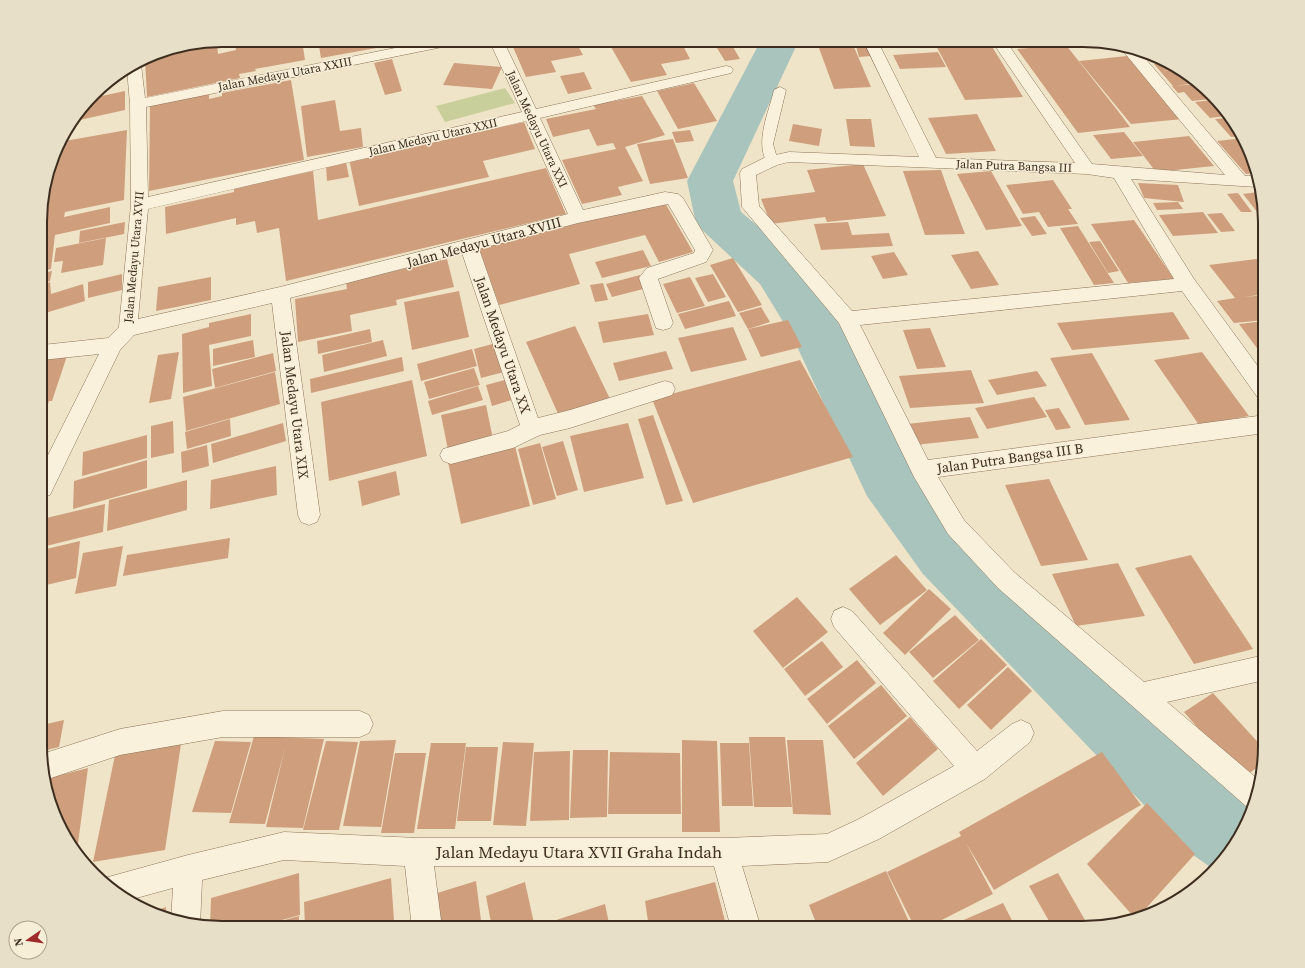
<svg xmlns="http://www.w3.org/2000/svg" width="1305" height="968" font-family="'Source Serif 4',serif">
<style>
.green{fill:#c9cf9b}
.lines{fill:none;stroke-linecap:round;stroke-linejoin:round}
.river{fill:#a9c4bc;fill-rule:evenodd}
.building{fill:#cf9f7d}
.lane-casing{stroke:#8d765c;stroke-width:1}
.street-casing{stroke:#8d765c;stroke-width:1}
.lane{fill:#faf1dc;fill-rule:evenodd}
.street{fill:#faf1dc;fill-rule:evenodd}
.labels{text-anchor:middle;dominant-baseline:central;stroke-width:3;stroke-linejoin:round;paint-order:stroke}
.far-street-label{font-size:12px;fill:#3d2e20;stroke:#f7eed8}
.street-label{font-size:14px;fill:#3d2e20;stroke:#f7eed8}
.near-street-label{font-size:17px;fill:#3d2e20;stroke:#f7eed8}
.rim{fill:none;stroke:#3d2e20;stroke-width:2}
</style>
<rect width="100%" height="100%" fill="#f0e4c8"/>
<path class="green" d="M 505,88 L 515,103 L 445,122 L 436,106 Z"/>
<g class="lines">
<path class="river" d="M 761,40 L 799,40 L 733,181 L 741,212 L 796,258 L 836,318 L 909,460 L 967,534 L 1243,798 L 1255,806 L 1227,857 L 1213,869 L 1189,852 L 923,574 L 867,496 L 793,338 L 760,284 L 702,230 L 695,219 L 687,181 Z"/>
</g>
<path class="building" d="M 222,40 L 228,41 L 217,43 L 218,54 L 236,50 L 234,40 L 250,40 L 252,42 L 302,40 L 305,60 L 255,69 L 256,71 L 239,74 L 240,78 L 147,97 L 145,59 L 152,54 Z
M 318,40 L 415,40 L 415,41 L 321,58 Z
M 542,40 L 575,40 L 583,55 L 551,61 L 556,72 L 526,77 L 513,47 Z
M 607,40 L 680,40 L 690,59 L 661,64 L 667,75 L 631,82 Z
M 712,40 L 729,40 L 740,59 L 725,61 Z
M 816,40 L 851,40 L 871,87 L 834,89 Z
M 933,40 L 988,40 L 1023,97 L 965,100 Z
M 1069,40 L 1095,40 L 1106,43 L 1077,48 Z
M 1066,45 L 1118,111 L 1130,127 L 1078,133 L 1017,49 Z
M 856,46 L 867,46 L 871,56 L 859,57 Z
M 938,52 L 946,67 L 900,69 L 893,55 Z
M 1127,56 L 1183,119 L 1131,124 L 1079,61 Z
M 392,59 L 402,91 L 385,95 L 374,63 Z
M 1167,62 L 1178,68 L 1162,71 L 1179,69 L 1194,78 L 1198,83 L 1173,86 L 1154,64 Z
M 454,63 L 502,67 L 492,89 L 443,85 Z
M 584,72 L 592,89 L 568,94 L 560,76 Z
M 291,80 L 304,160 L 149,191 L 150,105 L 209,94 L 209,99 L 222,96 L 222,93 Z
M 694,83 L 717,121 L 678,129 L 657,91 Z
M 1199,84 L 1211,99 L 1192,101 L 1184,92 L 1178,93 L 1172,86 Z
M 125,91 L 125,110 L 75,121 L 92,98 Z
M 642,96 L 665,135 L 625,147 L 643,181 L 618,187 L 622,195 L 582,204 L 562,160 L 616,149 L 613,143 L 597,146 L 589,129 L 553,137 L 546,119 L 596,109 L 593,105 Z
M 335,100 L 340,131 L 361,128 L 363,147 L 307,157 L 301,106 Z
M 1212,100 L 1221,111 L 1226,116 L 1210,118 L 1195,102 Z
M 977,114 L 996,151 L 946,154 L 928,118 Z
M 1227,118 L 1236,129 L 1242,136 L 1231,137 L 1215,119 Z
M 846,119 L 871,119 L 875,147 L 850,146 Z
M 524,122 L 535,149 L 483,161 L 489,177 L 359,206 L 349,159 Z
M 793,124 L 822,129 L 819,146 L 789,141 Z
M 127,130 L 124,200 L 65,212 L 64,217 L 110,207 L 110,223 L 55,235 L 51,269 L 42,271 L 42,204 L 59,142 Z
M 690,130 L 694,141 L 676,143 L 672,132 Z
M 1124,132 L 1143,156 L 1111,159 L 1093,135 Z
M 1189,136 L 1214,166 L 1156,172 L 1133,142 Z
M 1244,138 L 1246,141 L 1255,173 L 1246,174 L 1217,141 Z
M 673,139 L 688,178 L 650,184 L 637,144 Z
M 346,162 L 349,177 L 327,181 L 326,166 Z
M 863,164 L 886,216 L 827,222 L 825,217 L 771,224 L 761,199 L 815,192 L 807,170 Z
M 546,168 L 566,214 L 286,281 L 279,228 L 257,233 L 255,221 L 236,225 L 236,218 L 166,234 L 165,207 L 234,192 L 234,188 L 252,184 L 313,171 L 318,220 Z
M 941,170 L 948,190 L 965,234 L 925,235 L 903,171 Z
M 991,171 L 1022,226 L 986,230 L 957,174 Z
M 1053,180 L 1072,209 L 1068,209 L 1078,224 L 1048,227 L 1039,212 L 1023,214 L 1006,185 Z
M 1138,183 L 1178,185 L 1184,202 L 1144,198 Z
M 1258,192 L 1265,210 L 1265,222 L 1243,194 Z
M 1238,193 L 1252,212 L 1241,212 L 1227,194 Z
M 664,201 L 693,252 L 659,262 L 645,235 L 569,254 L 580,284 L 499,305 L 479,248 Z
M 1178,202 L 1183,209 L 1157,210 L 1153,203 Z
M 1203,212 L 1218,233 L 1173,236 L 1159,215 Z
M 1222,213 L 1235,231 L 1221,232 L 1207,214 Z
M 1035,216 L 1047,234 L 1032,236 L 1020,218 Z
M 1134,220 L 1174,279 L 1128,283 L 1091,224 Z
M 125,222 L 124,234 L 79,243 L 80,231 Z
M 848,222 L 852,235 L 889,233 L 893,246 L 821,250 L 814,224 Z
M 1078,226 L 1114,283 L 1094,285 L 1060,228 Z
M 106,238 L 103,265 L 61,273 L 63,261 L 54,262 L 56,248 Z
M 1100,241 L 1119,271 L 1108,273 L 1089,242 Z
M 643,250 L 651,266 L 602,278 L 595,262 Z
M 978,251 L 999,285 L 971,289 L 951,255 Z
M 894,252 L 908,275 L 883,279 L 871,256 Z
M 733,258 L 762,305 L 738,312 L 710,265 Z
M 1264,258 L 1265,294 L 1244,297 L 1265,295 L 1265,320 L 1234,323 L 1217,301 L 1235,298 L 1209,265 Z
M 447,259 L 454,287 L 396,300 L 397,305 L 350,315 L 352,331 L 298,342 L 295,299 L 347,289 L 346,282 Z
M 52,271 L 50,281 L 42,283 L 42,273 Z
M 122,274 L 122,290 L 88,298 L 88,282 Z
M 713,274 L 726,297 L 708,302 L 695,278 Z
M 640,275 L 647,288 L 612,297 L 606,284 Z
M 211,277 L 211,300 L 156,311 L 158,287 Z
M 690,277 L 705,306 L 677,313 L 663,284 Z
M 50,282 L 51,294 L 83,284 L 85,301 L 42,314 L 42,285 Z
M 603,283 L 608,300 L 595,302 L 590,285 Z
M 459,291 L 469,337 L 412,350 L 404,302 Z
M 729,301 L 736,316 L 685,329 L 678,314 Z
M 761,307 L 770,322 L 748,329 L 739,313 Z
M 1173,312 L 1190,339 L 1072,350 L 1057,323 Z
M 251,314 L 251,336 L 209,345 L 212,386 L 183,393 L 182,334 L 209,327 L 209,323 Z
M 648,314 L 654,335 L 603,343 L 598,322 Z
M 788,320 L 802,347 L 761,357 L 748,329 Z
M 1265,321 L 1265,359 L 1239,324 Z
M 575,326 L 610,399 L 559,416 L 526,342 Z
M 733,327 L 747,360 L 691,372 L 678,338 Z
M 930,328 L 946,367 L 917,369 L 903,330 Z
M 370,329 L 372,342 L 318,354 L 317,341 Z
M 253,340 L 255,357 L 213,366 L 213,349 Z
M 383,340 L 387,356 L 324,372 L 322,355 Z
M 496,343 L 504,372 L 481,378 L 474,349 Z
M 472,349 L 477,366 L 421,381 L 417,364 Z
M 666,351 L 673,369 L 619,381 L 613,363 Z
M 179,352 L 171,399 L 149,403 L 158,355 Z
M 1202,352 L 1249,416 L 1199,425 L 1154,360 Z
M 273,353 L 276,371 L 215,388 L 212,369 Z
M 1092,353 L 1130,420 L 1085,425 L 1050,358 Z
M 67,356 L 52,401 L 49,401 L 42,422 L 42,359 Z
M 402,357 L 404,371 L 311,393 L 310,379 Z
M 800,360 L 853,457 L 693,503 L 652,399 Z
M 474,368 L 480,385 L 429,399 L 424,382 Z
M 971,370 L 984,403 L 910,408 L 899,376 Z
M 1037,371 L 1047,386 L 997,395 L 988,380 Z
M 275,372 L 280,404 L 186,431 L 183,397 Z
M 412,380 L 427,456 L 329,481 L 321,402 Z
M 505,380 L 512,400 L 492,406 L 486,385 Z
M 478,386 L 483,400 L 432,415 L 428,401 Z
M 1034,397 L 1047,417 L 987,429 L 975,408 Z
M 486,405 L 493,439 L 448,450 L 441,415 Z
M 1059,408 L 1071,428 L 1056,430 L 1045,410 Z
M 653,415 L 683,501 L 666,505 L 638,419 Z
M 970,417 L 979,438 L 915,445 L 907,424 Z
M 230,419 L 231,436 L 187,449 L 185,432 Z
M 173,421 L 174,453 L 151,458 L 151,426 Z
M 283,423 L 286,441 L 213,463 L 211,444 Z
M 628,423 L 644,478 L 584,492 L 570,436 Z
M 147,435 L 147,458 L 82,476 L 83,452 Z
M 563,441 L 578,490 L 557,496 L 542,447 Z
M 540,443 L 556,499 L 533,505 L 518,449 Z
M 207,445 L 209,466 L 182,473 L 181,452 Z
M 515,446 L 530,506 L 461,524 L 448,462 Z
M 147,460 L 147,488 L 73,509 L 74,481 Z
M 276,466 L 277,495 L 210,509 L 211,480 Z
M 396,471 L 400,495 L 362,506 L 358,481 Z
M 1049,479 L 1088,560 L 1041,566 L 1005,485 Z
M 187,480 L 187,510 L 107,531 L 109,500 Z
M 105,504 L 103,532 L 42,547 L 42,519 Z
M 230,538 L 228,558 L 123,576 L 127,555 Z
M 80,541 L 76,578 L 42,586 L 42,550 Z
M 123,546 L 116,586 L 75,594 L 83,553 Z
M 896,555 L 927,590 L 880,625 L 849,589 Z
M 1191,555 L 1213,589 L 1253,649 L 1194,664 L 1135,568 Z
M 1118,563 L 1145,616 L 1076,626 L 1052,574 Z
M 929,589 L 951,609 L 905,655 L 883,633 Z
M 797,597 L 828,632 L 783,668 L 753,631 Z
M 955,615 L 979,640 L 933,678 L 909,652 Z
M 981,639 L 1007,665 L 959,709 L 933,681 Z
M 822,641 L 843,667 L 805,696 L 784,669 Z
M 857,660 L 876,683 L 827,724 L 807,699 Z
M 1008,667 L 1032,691 L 991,730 L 967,705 Z
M 881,685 L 907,716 L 854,759 L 828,726 Z
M 1213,693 L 1265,750 L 1264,762 L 1242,779 L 1184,712 Z
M 910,717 L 938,749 L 883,796 L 856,763 Z
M 64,720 L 59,747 L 42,751 L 42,725 Z
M 254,736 L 324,739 L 303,828 L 266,827 L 285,748 L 265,824 L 229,823 Z
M 749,737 L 785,737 L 792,807 L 754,807 Z
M 396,740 L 381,827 L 343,826 L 360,741 Z
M 682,740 L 717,741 L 720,832 L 682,832 Z
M 787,740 L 823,740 L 831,815 L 793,814 Z
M 215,741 L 251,742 L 231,813 L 192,812 Z
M 326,741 L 358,742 L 339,830 L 303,830 Z
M 503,742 L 534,743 L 526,826 L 493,825 Z
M 431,743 L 466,743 L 455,829 L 417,829 Z
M 720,743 L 749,743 L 753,806 L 722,806 Z
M 181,744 L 165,850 L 93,862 L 115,755 Z
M 466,747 L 498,747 L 491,821 L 457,821 Z
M 573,750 L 608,750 L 607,817 L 570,818 Z
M 570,751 L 569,820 L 530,821 L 534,752 Z
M 610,752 L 680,753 L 681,814 L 608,814 Z
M 1102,752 L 1141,805 L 994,890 L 966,843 L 993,894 L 926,928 L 915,928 L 887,872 L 961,836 L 959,832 Z
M 395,753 L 426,753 L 414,833 L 381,833 Z
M 88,768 L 77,851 L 64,837 L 45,779 Z
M 1147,803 L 1195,854 L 1140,915 L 1133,916 L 1087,864 Z
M 886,871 L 912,928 L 818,928 L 809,905 Z
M 299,873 L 300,915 L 253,928 L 210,928 L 211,898 Z
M 1058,873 L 1089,927 L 1053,928 L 1029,886 Z
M 391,878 L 394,920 L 367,928 L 305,928 L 304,902 Z
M 476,881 L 482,928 L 438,928 L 434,894 Z
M 525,882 L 535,928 L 492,928 L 486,896 Z
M 715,882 L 725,921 L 699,928 L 649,928 L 645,901 Z
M 1003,903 L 1016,928 L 945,928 Z
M 605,904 L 610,928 L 548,928 L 547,923 Z
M 166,907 L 166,919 L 152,912 Z
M 299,916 L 299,928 L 259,928 L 259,927 Z
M 402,921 L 402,928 L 379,928 L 379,927 Z
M 728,923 L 729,928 L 711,928 L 711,927 Z"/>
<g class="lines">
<g class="lane-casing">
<path id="lane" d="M 780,87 L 786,90 L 773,144 L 778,161 L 776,164 L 768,164 C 754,143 769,112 774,90 Z"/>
</g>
<g class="street-casing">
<path id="street" d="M 435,40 L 464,40 L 462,43 L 457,44 L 146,107 L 148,197 L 522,112 L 489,40 L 503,40 L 536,109 L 726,66 L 731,67 L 733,70 L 731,73 L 540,118 L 583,210 L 665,192 L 678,194 L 683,198 L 713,250 L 706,262 L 658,279 L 673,323 L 670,328 L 663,330 L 656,328 L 639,278 L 647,268 L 694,253 L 695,250 L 668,204 L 578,223 L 479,249 L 538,418 L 570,410 L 665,381 L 672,383 L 675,389 L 672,395 L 570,428 L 540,435 L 513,448 L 451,464 L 443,461 L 440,455 L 443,449 L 508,431 L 520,425 L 462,253 L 290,298 L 320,515 L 317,522 L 309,525 L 301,522 L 298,515 L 272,303 L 134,335 L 120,350 L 50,495 L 42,497 L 42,467 L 99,354 L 42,360 L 42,345 L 108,338 L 119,327 L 131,205 L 130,104 L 127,69 L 139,62 L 141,65 L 145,98 ZM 526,121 L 568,214 L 280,287 L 138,319 L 148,209 Z
M 863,40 L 877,40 L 936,158 L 1075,163 L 991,40 L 1005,40 L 1092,164 L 1225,175 L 1123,51 L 1122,47 L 1138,50 L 1245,176 L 1256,176 L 1258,187 L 1257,187 L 1131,179 L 1194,279 L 1265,376 L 1265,400 L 1258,398 L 1182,291 L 860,325 L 928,460 L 1265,415 L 1265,433 L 938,477 L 964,520 L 1014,572 L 1144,682 L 1265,655 L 1265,680 L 1167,702 L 1260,781 L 1253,809 L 1247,807 L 998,588 L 948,534 L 914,477 L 839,323 L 742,207 L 740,173 L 742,169 L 766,157 L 789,152 L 919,157 ZM 789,162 L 1087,174 L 1114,178 L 1174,279 L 852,311 L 759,206 L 756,175 L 777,165 Z
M 843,607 L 852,611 L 977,751 L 1012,724 L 1021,720 L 1030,724 L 1034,733 L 1030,742 L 985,779 L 879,839 L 828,862 L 742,866 L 761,928 L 731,928 L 714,866 L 434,866 L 442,928 L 412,928 L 405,866 L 284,860 L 202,880 L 200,926 L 171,920 L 173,888 L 129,900 L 111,890 L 101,879 L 188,855 L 284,832 L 418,838 L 724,838 L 827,834 L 859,819 L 954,766 L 834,627 L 831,619 L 834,611 Z
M 223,711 L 360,711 L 369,715 L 373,724 L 369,733 L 360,737 L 223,737 L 120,755 L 45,780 L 42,770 L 42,754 L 120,729 Z"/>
</g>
<use href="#lane" class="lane"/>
<use href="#street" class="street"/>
</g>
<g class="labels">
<g class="far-street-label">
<text transform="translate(285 74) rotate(-11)">Jalan Medayu Utara XXIII</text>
<text transform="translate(537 129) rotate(65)">Jalan Medayu Utara XXI</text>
<text transform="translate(433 137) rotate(-13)">Jalan Medayu Utara XXII</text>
<text transform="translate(1014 166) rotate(2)">Jalan Putra Bangsa III</text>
<text transform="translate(134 257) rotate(-85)">Jalan Medayu Utara XVII</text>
</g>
<g class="street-label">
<text transform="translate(484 242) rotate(-15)">Jalan Medayu Utara XVIII</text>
<text transform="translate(503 345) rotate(71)">Jalan Medayu Utara XX</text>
<text transform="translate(295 405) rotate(83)">Jalan Medayu Utara XIX</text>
<text transform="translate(1010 458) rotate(-8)">Jalan Putra Bangsa III B</text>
</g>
<g class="near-street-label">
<text x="579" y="852">Jalan Medayu Utara XVII Graha Indah</text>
</g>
</g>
<path d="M0 0H1305V968H0ZM222 47H1083A175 175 0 0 1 1258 222V746A175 175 0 0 1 1083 921H222A175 175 0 0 1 47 746V222A175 175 0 0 1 222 47Z" fill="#e8dfc9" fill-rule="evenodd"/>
<path class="rim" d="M222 47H1083A175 175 0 0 1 1258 222V746A175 175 0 0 1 1083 921H222A175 175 0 0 1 47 746V222A175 175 0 0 1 222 47Z"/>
<g transform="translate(28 940) rotate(257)"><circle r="19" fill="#f7eed8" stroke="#ada18e"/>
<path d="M0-3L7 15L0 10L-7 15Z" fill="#9e2a2b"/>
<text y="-6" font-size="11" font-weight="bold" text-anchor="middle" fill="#3d2e20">N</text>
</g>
</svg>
